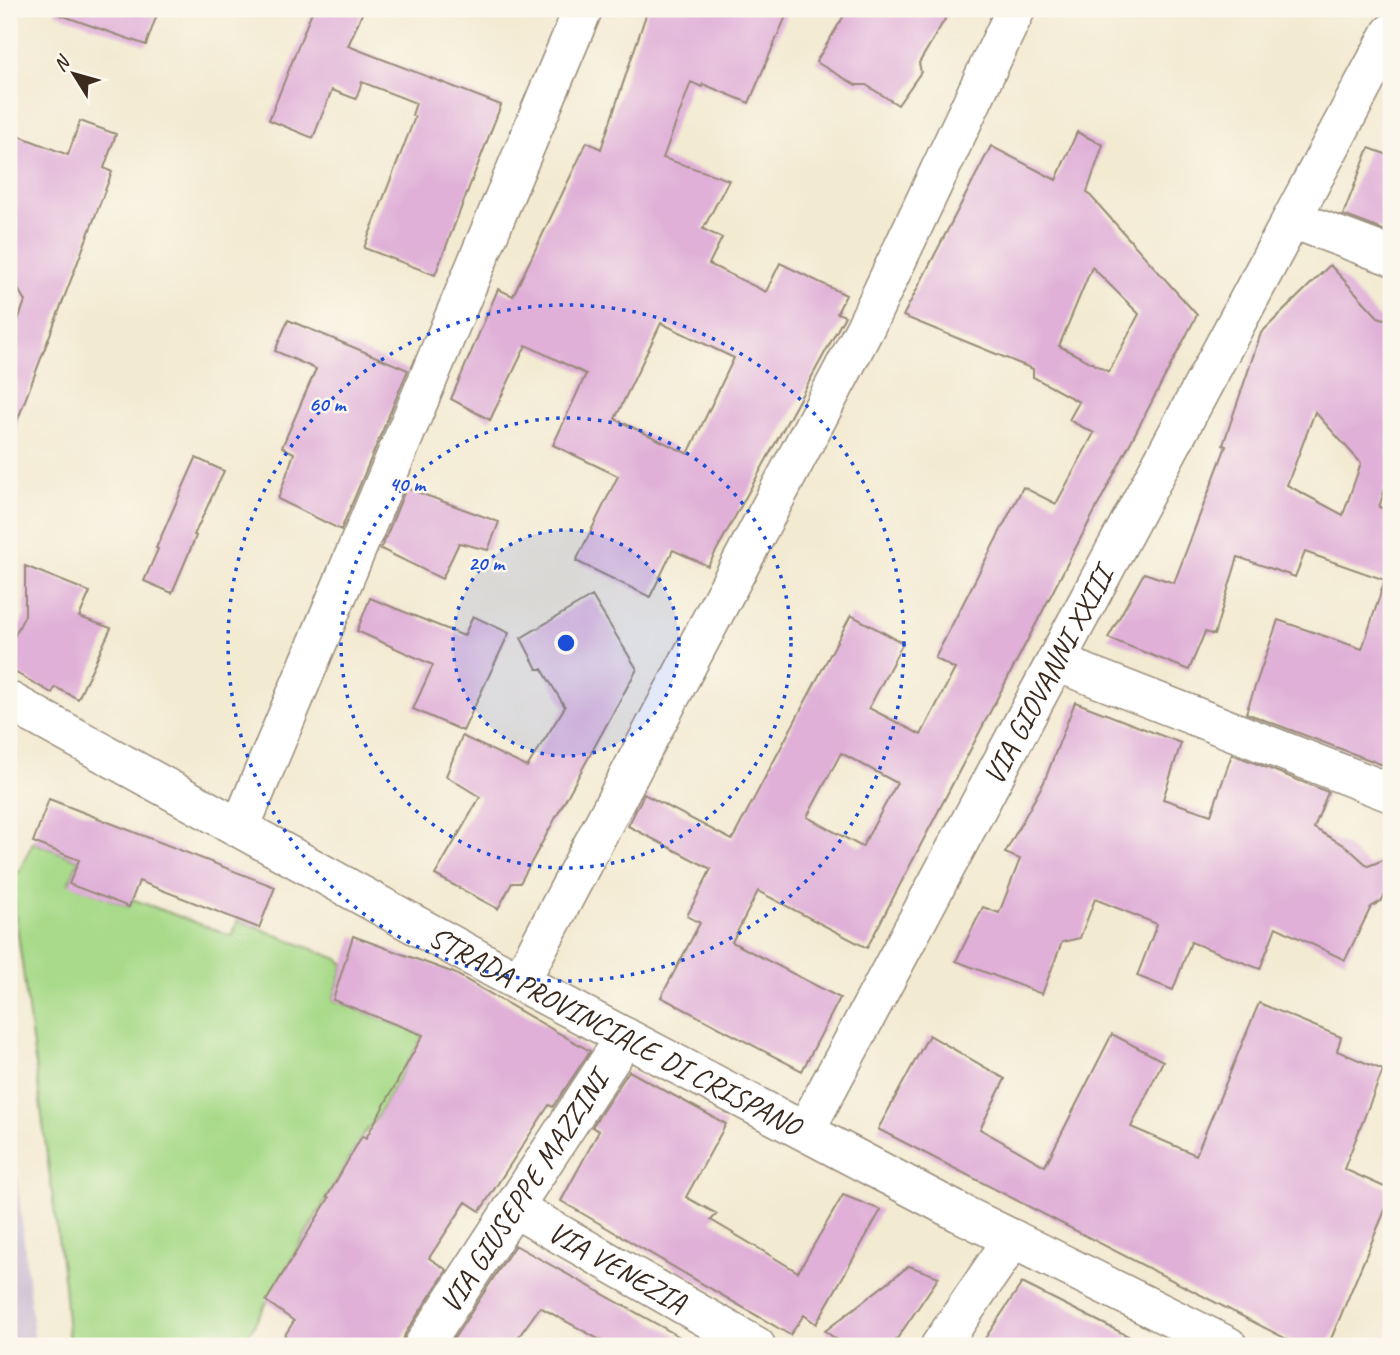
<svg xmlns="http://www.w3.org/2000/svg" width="1400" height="1355" font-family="Caveat,sans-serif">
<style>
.industrial{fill:#ccbed3}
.green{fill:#a8da89;stroke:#728254;stroke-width:2}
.building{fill:#e0b0d8;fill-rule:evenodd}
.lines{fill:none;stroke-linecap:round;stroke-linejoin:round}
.minor-casing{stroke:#978a78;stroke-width:41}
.tertiary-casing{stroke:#978a78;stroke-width:41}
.minor{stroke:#fff;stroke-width:38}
.tertiary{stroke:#fff;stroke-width:38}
.ring{fill:none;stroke:#1d4ed8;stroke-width:3.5;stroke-dasharray:3.5 7}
.labels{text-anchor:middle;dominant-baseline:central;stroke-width:5;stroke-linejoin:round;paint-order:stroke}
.street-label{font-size:30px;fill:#3b2a1e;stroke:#fbf7ec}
.centre{fill:#1d4ed8;stroke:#fbf7ec;stroke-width:3.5}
.ring-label{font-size:21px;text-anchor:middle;font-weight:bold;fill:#1d4ed8;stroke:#fbf7ec;stroke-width:5;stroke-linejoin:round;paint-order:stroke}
</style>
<rect width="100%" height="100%" fill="#fbf7ec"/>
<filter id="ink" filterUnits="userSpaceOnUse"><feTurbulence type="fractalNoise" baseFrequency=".0143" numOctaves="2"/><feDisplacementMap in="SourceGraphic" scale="14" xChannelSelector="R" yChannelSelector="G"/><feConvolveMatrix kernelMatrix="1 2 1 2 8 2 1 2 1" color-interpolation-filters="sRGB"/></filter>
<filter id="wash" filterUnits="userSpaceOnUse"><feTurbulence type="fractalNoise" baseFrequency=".00686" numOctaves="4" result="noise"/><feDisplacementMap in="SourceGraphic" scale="28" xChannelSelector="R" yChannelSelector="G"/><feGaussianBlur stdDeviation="1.57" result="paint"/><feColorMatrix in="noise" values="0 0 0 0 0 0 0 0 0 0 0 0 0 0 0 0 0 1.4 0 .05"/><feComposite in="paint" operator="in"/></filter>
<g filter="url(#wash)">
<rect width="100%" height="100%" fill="#f3ead2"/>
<path class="industrial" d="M 9,1121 L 21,1214 L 35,1346 L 9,1346 Z"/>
<path class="green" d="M 33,842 L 79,860 L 69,883 L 129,907 L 132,899 L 232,936 L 238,920 L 338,959 L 344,964 L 333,1000 L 423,1035 L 378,1116 L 362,1136 L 327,1197 L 242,1346 L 69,1346 L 64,1284 L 10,872 L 19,872 Z"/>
<g id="blocks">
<path class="building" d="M 56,9 L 159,9 L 146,45 L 55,13 Z
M 313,9 L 364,9 L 348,46 L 501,105 L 435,275 L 364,248 L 415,117 L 412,115 L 416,103 L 362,82 L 356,99 L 332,90 L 313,138 L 269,120 Z
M 648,9 L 789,9 L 749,103 L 703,84 L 702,87 L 691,82 L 663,158 L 729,180 L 703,229 L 722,238 L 709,264 L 766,292 L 780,263 L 846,295 L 837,313 L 845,316 L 708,566 L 673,550 L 650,597 L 576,561 L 618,476 L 553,445 L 586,374 L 526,345 L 490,420 L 451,399 L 498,289 L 513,296 L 587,142 L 601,149 ZM 661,323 L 734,358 L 688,454 L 615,419 Z
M 848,9 L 951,9 L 919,63 L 921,72 L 898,105 L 866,85 L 856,85 L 816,62 Z
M 80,121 L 116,134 L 104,168 L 112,172 L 11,437 L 9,436 L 9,346 L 25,301 L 9,273 L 9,132 L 68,155 Z
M 1077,132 L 1103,145 L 1087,192 L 1197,315 L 867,948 L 758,891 L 732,942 L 840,998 L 802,1071 L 661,997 L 700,923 L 687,916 L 711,869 L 628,826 L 644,794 L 732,840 L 851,615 L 903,643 L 869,708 L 921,735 L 955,669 L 935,658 L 1023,487 L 1056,504 L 1094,433 L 1069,420 L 1079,402 L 1033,377 L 1033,369 L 903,316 L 991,146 L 1056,180 ZM 1092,267 L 1139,314 L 1109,372 L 1059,346 ZM 841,753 L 897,783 L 862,847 L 807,817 Z
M 1369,148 L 1391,156 L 1391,233 L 1343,215 Z
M 1330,265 L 1378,317 L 1391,321 L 1391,496 L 1385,489 L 1379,507 L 1391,511 L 1391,768 L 1246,713 L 1278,620 L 1362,649 L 1385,580 L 1305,552 L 1295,577 L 1238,557 L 1214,635 L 1205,632 L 1189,670 L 1108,638 L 1144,573 L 1174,583 L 1226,446 L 1223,445 L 1261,333 ZM 1315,412 L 1361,463 L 1343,515 L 1287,485 Z
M 288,320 L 408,370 L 341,530 L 278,499 L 294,453 L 282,447 L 316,369 L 275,351 Z
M 196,458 L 224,471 L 194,535 L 196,536 L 172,593 L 144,581 L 158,549 L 156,548 Z
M 406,488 L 499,522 L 488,550 L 459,543 L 442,579 L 381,549 Z
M 25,566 L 90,592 L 79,617 L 111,628 L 78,699 L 55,687 L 52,693 L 9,669 L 9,647 L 25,615 Z
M 592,596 L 637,669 L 520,883 L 512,883 L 498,909 L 435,875 L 480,797 L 446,776 L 462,736 L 527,767 L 565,707 L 542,669 L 537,669 L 521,638 Z
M 370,598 L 464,636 L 473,616 L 509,633 L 463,731 L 413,709 L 433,665 L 357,631 Z
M 1075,702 L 1181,743 L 1163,799 L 1211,815 L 1232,754 L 1328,792 L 1314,828 L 1347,847 L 1368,866 L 1391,857 L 1388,890 L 1381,901 L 1371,907 L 1345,960 L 1276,927 L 1260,969 L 1191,942 L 1173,990 L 1137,976 L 1157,924 L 1095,899 L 1080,938 L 1062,942 L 1042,994 L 956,961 L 983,907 L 999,913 L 1020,859 L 1005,853 L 1044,782 Z
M 49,799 L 275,887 L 259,928 L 139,881 L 129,907 L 69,884 L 79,860 L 33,842 Z
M 353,936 L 454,973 L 590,1051 L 553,1107 L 549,1105 L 480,1211 L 466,1202 L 429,1258 L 447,1270 L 405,1334 L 401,1346 L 278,1346 L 294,1321 L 266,1301 L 329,1198 L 327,1197 L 362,1136 L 366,1138 L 423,1035 L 333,1000 Z
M 1259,1003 L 1341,1037 L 1337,1051 L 1383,1070 L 1344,1169 L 1391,1190 L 1391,1196 L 1328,1346 L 1300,1346 L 878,1129 L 929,1035 L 1005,1079 L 980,1129 L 1045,1166 L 1112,1034 L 1163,1061 L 1131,1127 L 1196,1155 Z
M 629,1071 L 726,1124 L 686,1197 L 717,1214 L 711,1220 L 798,1272 L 843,1195 L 881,1210 L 816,1324 L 804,1315 L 790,1335 L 561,1201 L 599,1131 L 592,1127 Z
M 515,1245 L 696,1346 L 611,1346 L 540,1307 L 512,1346 L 449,1346 Z
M 909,1266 L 939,1277 L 892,1346 L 845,1346 L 825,1331 Z
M 1022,1283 L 1148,1346 L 980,1346 Z"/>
</g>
</g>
<g filter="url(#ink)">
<use href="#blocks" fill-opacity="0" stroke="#978a78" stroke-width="2"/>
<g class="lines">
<g class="minor-casing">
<g id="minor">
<path d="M 1292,219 L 1391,256"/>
<path d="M 1056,662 L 1391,793"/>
<path d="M 240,828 L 583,9"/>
<path d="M 520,982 L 865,328 L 1016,9"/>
<path id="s1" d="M 805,1131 L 1391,33"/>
<path id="s2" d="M 514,1208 L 756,1346"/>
<path id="s3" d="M 423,1346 L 625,1037"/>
<path d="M 940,1346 L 1013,1239"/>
</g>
</g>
<g class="tertiary-casing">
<g id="tertiary">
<path id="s4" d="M 9,701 L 499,971 L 960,1213 L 1228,1346"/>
</g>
</g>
<use href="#minor" class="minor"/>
<use href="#tertiary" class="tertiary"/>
</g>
</g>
<circle cx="566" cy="643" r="113" fill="#1d4ed8" fill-opacity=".12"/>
<g class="ring">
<circle cx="566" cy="643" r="113"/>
<circle cx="566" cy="643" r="225"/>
<circle cx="566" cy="643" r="338"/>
</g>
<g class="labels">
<g class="street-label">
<text stroke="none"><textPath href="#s1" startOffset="516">VIA GIOVANNI XXIII</textPath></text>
<text stroke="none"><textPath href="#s4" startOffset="690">STRADA PROVINCIALE DI CRISPANO</textPath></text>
<text stroke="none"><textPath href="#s3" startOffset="184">VIA GIUSEPPE MAZZINI</textPath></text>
<text stroke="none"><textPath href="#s2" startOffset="119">VIA VENEZIA</textPath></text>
</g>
</g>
<circle cx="566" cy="643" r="10" class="centre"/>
<g class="ring-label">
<text x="327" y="411">60 m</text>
<text x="407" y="491">40 m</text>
<text x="486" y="570">20 m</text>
</g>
<rect width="1400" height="1355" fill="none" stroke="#fbf7ec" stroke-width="35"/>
<g transform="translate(74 74) rotate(307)" stroke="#fbf7ec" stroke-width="5" paint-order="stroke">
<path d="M0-5L12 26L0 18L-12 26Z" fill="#3b2a1e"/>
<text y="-10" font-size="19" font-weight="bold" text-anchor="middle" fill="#3b2a1e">N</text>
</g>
</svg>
